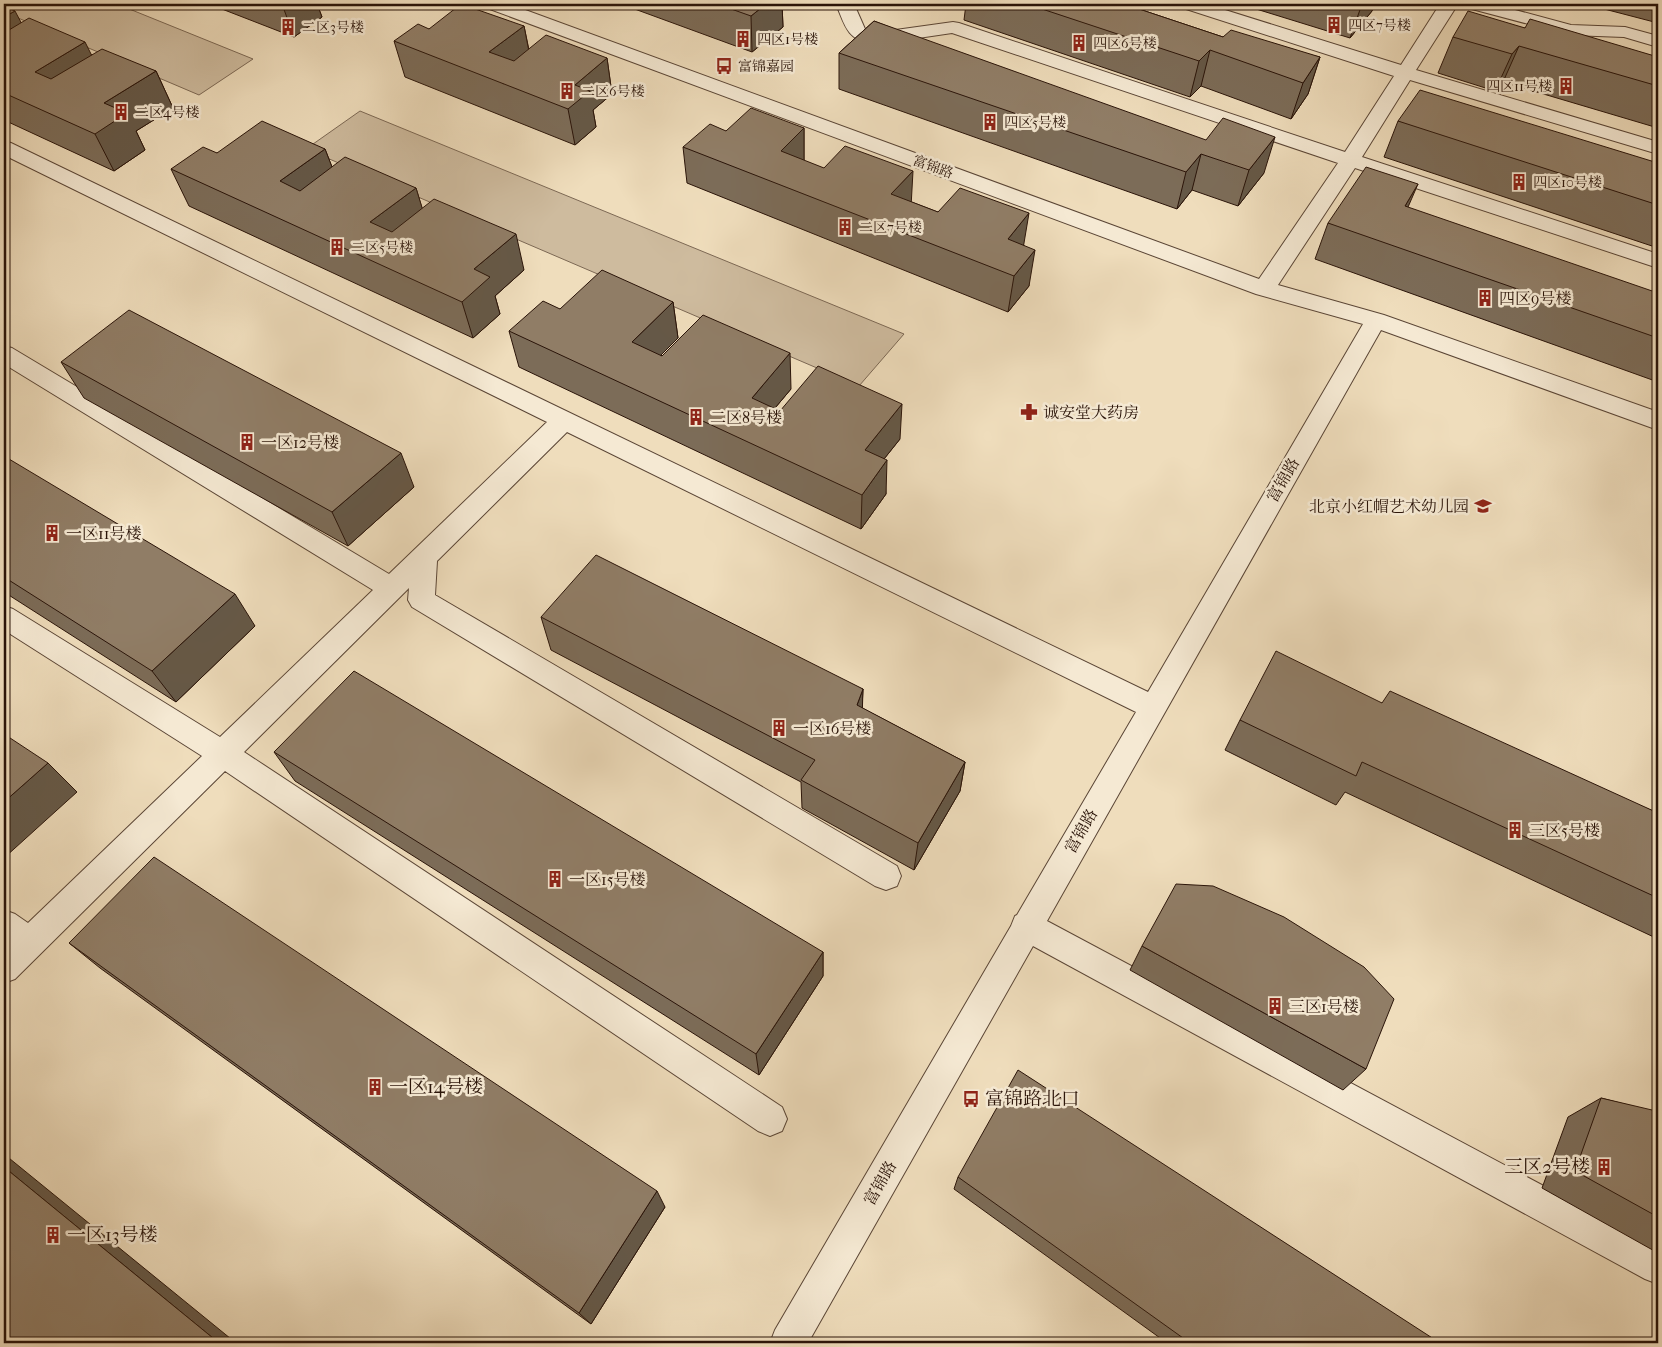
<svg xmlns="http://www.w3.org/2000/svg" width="1662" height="1347" font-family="'IM FELL French Canon','Noto Serif SC',serif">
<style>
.green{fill:#cebb9e;stroke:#7c6854}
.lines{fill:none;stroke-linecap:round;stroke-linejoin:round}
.minor-casing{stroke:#5b4636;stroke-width:2}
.minor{fill:#f5e9d3;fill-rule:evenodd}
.wall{fill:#7c6c58;stroke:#2a1409}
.shaded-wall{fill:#655847;stroke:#2a1409}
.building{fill:#907d66;stroke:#2a1409}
.labels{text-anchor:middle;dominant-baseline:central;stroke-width:5;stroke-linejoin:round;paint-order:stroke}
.far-poi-label{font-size:14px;fill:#2a1409;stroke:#f5e9d3;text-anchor:start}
.far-street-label{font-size:14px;fill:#2a1409;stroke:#f5e9d3}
.poi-label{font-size:16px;fill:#2a1409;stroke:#f5e9d3;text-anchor:start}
.street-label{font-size:16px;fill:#2a1409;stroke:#f5e9d3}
.near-poi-label{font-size:19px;fill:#2a1409;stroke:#f5e9d3;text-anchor:start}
</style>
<rect width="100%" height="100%" fill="#efddbc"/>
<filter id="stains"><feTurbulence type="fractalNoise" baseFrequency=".004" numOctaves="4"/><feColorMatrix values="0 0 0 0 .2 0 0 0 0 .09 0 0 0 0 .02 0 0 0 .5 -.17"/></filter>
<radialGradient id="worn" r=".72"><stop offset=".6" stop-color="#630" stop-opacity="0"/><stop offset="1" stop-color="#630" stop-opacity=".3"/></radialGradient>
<path class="green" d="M 4,4 L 117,4 L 253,59 L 199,95 L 4,12 Z
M 360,111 L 904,334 L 859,386 L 306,149 Z"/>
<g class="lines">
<g class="minor-casing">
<path id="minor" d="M 484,4 L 509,4 L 1259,279 L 1338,163 L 952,33 L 871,45 C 846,38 845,25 836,4 L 854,4 L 865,29 L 874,33 L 953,22 L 959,23 L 1345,152 L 1394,76 L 1183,8 L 1180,4 L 1206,4 L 1401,65 L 1440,4 L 1458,4 L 1416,70 L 1658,142 L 1658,154 L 1410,80 L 1362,157 L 1658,254 L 1658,268 L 1355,168 L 1278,285 L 1384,315 L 1658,412 L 1658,430 L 1381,330 L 1047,921 L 1658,1247 L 1658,1284 L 1645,1279 L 1033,946 L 808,1343 L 770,1343 L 775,1330 L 1011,926 L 1015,916 L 1017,915 L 1136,712 L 567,432 L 437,561 L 435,595 L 897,866 L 901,876 L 897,886 L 886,890 L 875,886 L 412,607 L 408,600 L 409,588 L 244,752 L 782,1107 L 787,1119 L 782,1131 L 770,1136 L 758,1131 L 225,771 L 15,979 L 4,983 L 4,947 L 6,944 L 4,942 L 4,910 L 15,914 L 28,923 L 202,756 L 4,630 L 4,606 L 13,609 L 220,737 L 373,590 L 4,364 L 4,346 L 12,348 L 389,574 L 547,422 L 4,155 L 4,141 L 11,143 L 1148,692 L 1363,324 L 1256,294 L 487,8 Z
M 1465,4 L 1493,4 L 1571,25 L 1625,27 L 1658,36 L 1658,47 L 1624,37 L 1570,35 L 1468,8 Z"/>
</g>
<use href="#minor" class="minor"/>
</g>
<path class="wall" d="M 209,4 L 317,4 L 322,17 L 294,37 Z
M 621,4 L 782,4 L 783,27 L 752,52 Z
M 966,4 L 1124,4 L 1223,37 L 1320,57 L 1308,94 L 1291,119 L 1201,86 L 1190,97 L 964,20 Z
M 1240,4 L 1374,4 L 1372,11 L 1350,38 Z
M 1585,4 L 1658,4 L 1658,23 Z
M 4,6 L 21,23 L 92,55 L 156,71 L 173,108 L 136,131 L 145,150 L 114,171 L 4,120 Z
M 874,21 L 1264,173 L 1238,206 L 1192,190 L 1177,209 L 839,89 L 839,53 Z
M 524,26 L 529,50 L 607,58 L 612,94 L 593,110 L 596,127 L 575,145 L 405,77 L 394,41 L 429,29 Z
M 1525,28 L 1658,57 L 1658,128 L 1503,82 L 1495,91 L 1438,73 L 1453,37 Z
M 1398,121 L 1658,163 L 1658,248 L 1384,157 Z
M 804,128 L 804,161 L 1024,245 L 1029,286 L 1008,312 L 687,183 L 683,147 L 726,131 Z
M 325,149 L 332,167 L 416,188 L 422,208 L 524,270 L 495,296 L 500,314 L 473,338 L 189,206 L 171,169 L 217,153 Z
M 1328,223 L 1658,293 L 1658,382 L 1315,259 Z
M 673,302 L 678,338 L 660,355 L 791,389 L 775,408 L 780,411 L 900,439 L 884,459 L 886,494 L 861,529 L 519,367 L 509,331 L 560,309 Z
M 61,362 L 414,487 L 348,546 L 84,398 Z
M 4,456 L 255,626 L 176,702 L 4,592 Z
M 541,617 L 863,689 L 862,708 L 965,762 L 960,791 L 914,870 L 802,808 L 801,782 L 551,650 Z
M 1382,703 L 1658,813 L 1658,939 L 1345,792 L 1336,805 L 1225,750 L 1240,720 Z
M 274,752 L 823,952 L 823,976 L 759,1075 L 295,781 Z
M 69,943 L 665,1207 L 591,1324 L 100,968 Z
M 1142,946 L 1366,1069 L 1343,1090 L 1130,970 Z
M 1601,1098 L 1658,1113 L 1658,1253 L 1542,1188 L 1568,1117 Z
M 958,1177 L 1440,1343 L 1167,1343 L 954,1189 Z"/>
<path class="shaded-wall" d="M 282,4 L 317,4 L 322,17 L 294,37 Z
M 766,4 L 782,4 L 783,27 L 752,52 L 751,16 Z
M 1362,4 L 1374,4 L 1372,11 L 1350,38 Z
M 15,11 L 34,47 L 4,65 L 4,17 Z
M 524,26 L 531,62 L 503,84 L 489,52 Z
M 85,42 L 103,78 L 55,108 L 35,72 Z
M 1519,46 L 1503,82 L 1495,91 L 1512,54 Z
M 1210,50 L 1201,86 L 1190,97 L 1199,61 Z
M 1320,57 L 1308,94 L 1291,119 L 1303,83 Z
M 607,58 L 612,94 L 593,110 L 596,127 L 575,145 L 568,109 L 575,85 Z
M 156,71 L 173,108 L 136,131 L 145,150 L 114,171 L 95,134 L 104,103 Z
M 804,128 L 804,165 L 781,151 Z
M 1275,137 L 1264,173 L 1238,206 L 1249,170 Z
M 325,149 L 339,185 L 295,218 L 280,181 Z
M 1201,154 L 1192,190 L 1177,209 L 1186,172 Z
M 913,171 L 911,207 L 891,194 Z
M 1418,184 L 1402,221 L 1405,206 Z
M 416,188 L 427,224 L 382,259 L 370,222 Z
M 1029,213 L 1023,249 L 1008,239 Z
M 516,234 L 524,270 L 495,296 L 500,314 L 473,338 L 462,302 L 474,269 Z
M 1035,250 L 1029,286 L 1008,312 L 1014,276 Z
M 673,302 L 678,338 L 638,378 L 632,342 Z
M 790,353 L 791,389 L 754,433 L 752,398 Z
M 902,404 L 900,439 L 864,484 L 865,450 Z
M 401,453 L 414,487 L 348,546 L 332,512 Z
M 887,460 L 886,494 L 861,529 L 862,495 Z
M 235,594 L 255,626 L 176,702 L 152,671 Z
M 863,689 L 862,720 L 857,705 Z
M 965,762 L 960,791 L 914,870 L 918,843 Z
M 48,763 L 77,792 L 4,858 L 4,802 Z
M 823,952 L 823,976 L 759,1075 L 756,1054 Z
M 4,1154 L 236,1343 L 219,1343 L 4,1167 Z
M 657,1191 L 665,1207 L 591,1324 L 579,1313 Z"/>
<path class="building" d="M 461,4 L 524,26 L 489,52 L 514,61 L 546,35 L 607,58 L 575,85 L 590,91 L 568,109 L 394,41 L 418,24 L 429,29 Z
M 717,4 L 766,4 L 751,16 Z
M 1027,4 L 1124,4 L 1223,37 L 1231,30 L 1320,57 L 1303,83 L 1210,50 L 1199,61 Z
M 4,6 L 15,11 L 4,17 Z
M 1468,11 L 1525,28 L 1530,19 L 1658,57 L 1658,86 L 1519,46 L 1512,54 L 1453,37 Z
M 29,18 L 85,42 L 35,72 L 51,79 L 102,49 L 156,71 L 104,103 L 127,113 L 95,134 L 4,93 L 4,33 Z
M 874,21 L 1206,140 L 1223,118 L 1275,137 L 1249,170 L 1201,154 L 1186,172 L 839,53 Z
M 1420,90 L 1658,163 L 1658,205 L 1398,121 Z
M 751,108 L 804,128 L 781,151 L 824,168 L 845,146 L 913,171 L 891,194 L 938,212 L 960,188 L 1029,213 L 1008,239 L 1035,250 L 1014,276 L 683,147 L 710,124 L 726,131 Z
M 262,121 L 325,149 L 280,181 L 300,191 L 345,157 L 416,188 L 370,222 L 392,232 L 434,199 L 516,234 L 474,269 L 490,277 L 462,302 L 171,169 L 203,147 L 217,153 Z
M 1366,167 L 1418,184 L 1405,206 L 1658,293 L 1658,338 L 1328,223 Z
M 602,270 L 673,302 L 632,342 L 662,356 L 703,315 L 790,353 L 752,398 L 780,411 L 818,366 L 902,404 L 865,450 L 887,460 L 862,495 L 509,331 L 543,301 L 560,309 Z
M 129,310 L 401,453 L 332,512 L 61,362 Z
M 4,456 L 235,594 L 152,671 L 4,577 Z
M 596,555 L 863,689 L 857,705 L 965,762 L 918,843 L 801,780 L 815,760 L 541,617 Z
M 1276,651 L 1382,703 L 1390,691 L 1658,813 L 1658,898 L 1362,762 L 1356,776 L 1240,720 Z
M 354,671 L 823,952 L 756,1054 L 274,752 Z
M 4,734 L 48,763 L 4,802 Z
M 154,857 L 657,1191 L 579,1313 L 69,943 Z
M 1176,884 L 1213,886 L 1284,917 L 1364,967 L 1394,999 L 1366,1069 L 1142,946 Z
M 1018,1070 L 1440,1343 L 1190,1343 L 958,1177 Z
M 1601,1098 L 1652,1110 L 1658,1113 L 1658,1217 L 1575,1171 Z
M 4,1167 L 219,1343 L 9,1343 L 4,1339 Z"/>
<defs>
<g id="building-bare" transform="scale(1.35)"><path d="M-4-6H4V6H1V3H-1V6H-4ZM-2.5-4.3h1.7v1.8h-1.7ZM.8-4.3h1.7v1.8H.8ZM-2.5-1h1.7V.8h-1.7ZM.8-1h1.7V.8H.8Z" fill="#8f2418" stroke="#f5e9d3" stroke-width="2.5" paint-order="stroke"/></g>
<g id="bus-bare" transform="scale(1.35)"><path d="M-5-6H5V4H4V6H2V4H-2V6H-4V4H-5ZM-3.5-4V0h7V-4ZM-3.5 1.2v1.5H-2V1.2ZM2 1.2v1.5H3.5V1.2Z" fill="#8f2418" stroke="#f5e9d3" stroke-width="2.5" paint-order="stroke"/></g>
<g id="pharmacy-bare" transform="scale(1.35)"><path d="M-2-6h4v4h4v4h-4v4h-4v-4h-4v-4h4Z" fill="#8f2418" stroke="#f5e9d3" stroke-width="2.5" paint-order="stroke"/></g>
<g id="school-bare" transform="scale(1.35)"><path d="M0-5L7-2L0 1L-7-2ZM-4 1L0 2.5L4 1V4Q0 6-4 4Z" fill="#8f2418" stroke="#f5e9d3" stroke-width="2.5" paint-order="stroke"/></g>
</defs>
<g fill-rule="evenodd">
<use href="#building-bare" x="1334" y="25"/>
<use href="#building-bare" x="288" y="27"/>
<use href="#building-bare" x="743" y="39"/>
<use href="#building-bare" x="1079" y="43"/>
<use href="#bus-bare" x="724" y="66"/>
<use href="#building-bare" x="1566" y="86"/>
<use href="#building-bare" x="567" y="91"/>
<use href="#building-bare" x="121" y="112"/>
<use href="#building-bare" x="990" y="122"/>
<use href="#building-bare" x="1519" y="182"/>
<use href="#building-bare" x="845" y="227"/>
<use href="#building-bare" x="337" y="247"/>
<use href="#building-bare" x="1485" y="298"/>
<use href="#pharmacy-bare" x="1029" y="412"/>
<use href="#building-bare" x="696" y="417"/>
<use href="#building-bare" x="247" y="442"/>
<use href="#school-bare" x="1483" y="506"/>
<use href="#building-bare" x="52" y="533"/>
<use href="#building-bare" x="779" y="728"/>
<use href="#building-bare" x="1515" y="830"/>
<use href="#building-bare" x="555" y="879"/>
<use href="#building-bare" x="1275" y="1006"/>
<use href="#building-bare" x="375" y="1087"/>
<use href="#bus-bare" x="971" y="1099"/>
<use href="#building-bare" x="1604" y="1167"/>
<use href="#building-bare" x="53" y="1235"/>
</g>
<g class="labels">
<g class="far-poi-label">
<text x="1348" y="25">四区7号楼</text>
<text x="302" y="27">二区3号楼</text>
<text x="757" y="39">四区1号楼</text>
<text x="1093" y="43">四区6号楼</text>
<text x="738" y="66">富锦嘉园</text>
<text x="1552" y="86" text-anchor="end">四区11号楼</text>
<text x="581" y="91">二区6号楼</text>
<text x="135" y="112">二区4号楼</text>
<text x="1004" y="122">四区5号楼</text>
<text x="1533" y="182">四区10号楼</text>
<text x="859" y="227">二区7号楼</text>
<text x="351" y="247">二区5号楼</text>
</g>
<g class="far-street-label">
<text transform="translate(933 167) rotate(20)">富锦路</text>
</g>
<g class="poi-label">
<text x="1499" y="298">四区9号楼</text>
<text x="1043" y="412">诚安堂大药房</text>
<text x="710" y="417">二区8号楼</text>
<text x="261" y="442">一区12号楼</text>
<text x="1469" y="506" text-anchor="end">北京小红帽艺术幼儿园</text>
<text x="66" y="533">一区11号楼</text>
<text x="793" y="728">一区16号楼</text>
<text x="1529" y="830">三区5号楼</text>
<text x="569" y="879">一区15号楼</text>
<text x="1289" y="1006">三区1号楼</text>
</g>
<g class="street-label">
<text transform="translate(1283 480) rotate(-60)">富锦路</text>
<text transform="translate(1081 831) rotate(-60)">富锦路</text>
<text transform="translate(880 1183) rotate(-60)">富锦路</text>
</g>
<g class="near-poi-label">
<text x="389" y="1087">一区14号楼</text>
<text x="985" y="1099">富锦路北口</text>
<text x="1590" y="1167" text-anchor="end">三区2号楼</text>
<text x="67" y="1235">一区13号楼</text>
</g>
</g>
<rect width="1662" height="1347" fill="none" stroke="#efddbc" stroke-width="20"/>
<rect x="5" y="5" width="1652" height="1337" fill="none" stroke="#2a1409" stroke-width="2.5"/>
<rect x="10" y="10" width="1642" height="1327" fill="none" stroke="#2a1409"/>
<rect width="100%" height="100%" filter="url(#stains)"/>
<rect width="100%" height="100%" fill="url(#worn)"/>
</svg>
